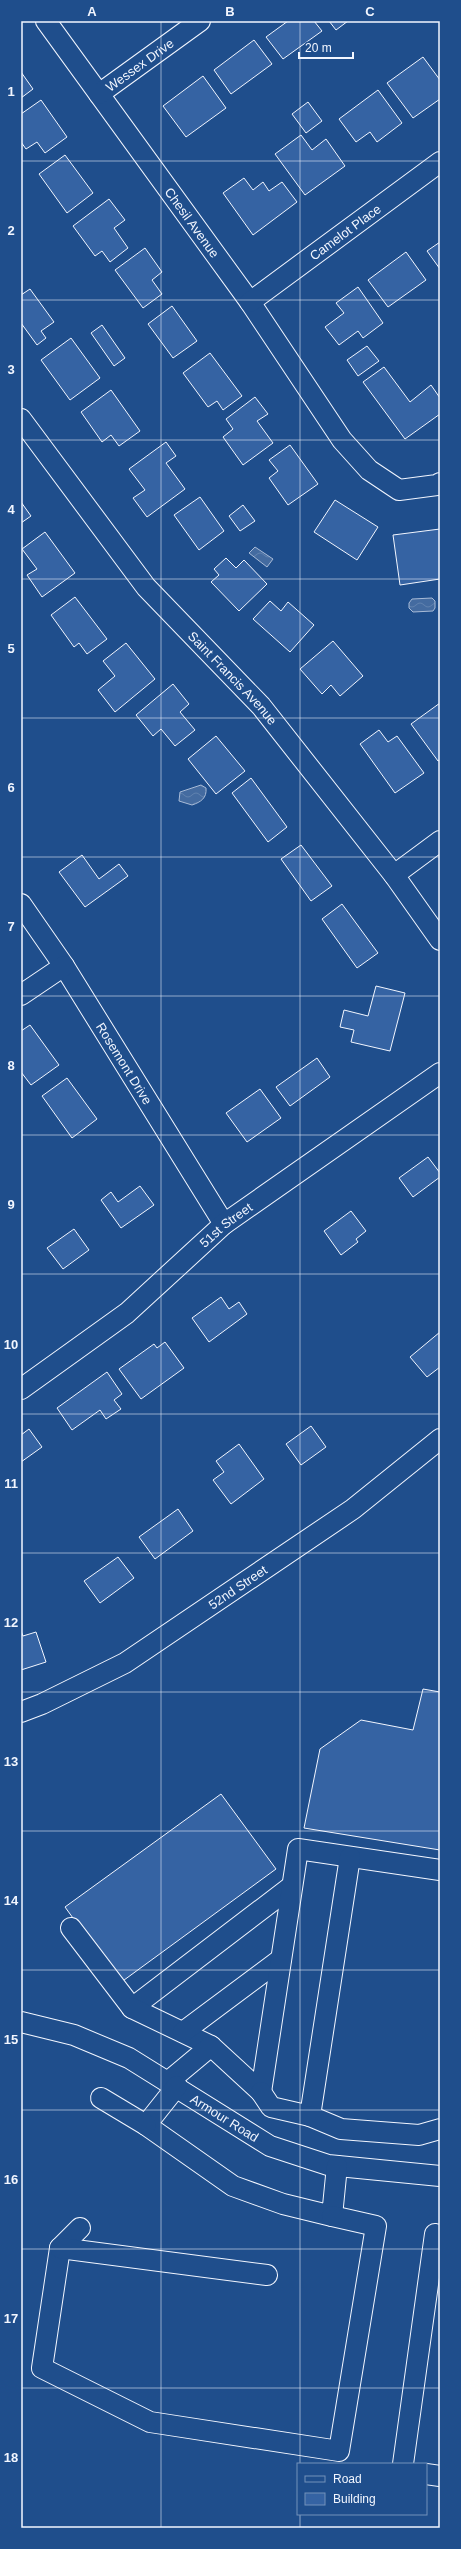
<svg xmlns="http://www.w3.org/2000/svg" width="461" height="2549" font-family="Helvetica,sans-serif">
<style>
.water{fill:url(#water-waves);stroke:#a8bbd7}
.building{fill:#3563a3;stroke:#f2f6ff}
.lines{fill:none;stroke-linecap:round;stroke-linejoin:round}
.minor-casing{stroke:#f2f6ff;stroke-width:22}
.minor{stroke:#1f4e8c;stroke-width:20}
.grid{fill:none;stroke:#f2f6ff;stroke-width:1;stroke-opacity:0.55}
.labels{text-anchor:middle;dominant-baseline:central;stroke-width:3;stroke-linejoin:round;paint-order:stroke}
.street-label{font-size:13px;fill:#f2f6ff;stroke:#1f4e8c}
.neatline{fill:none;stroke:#f2f6ff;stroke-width:1.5}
.grid-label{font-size:13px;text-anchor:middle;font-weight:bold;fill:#f2f6ff}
</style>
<defs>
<pattern id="water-waves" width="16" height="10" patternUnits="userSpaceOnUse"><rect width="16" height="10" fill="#446ba0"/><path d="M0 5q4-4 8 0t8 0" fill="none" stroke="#5f81ae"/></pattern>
</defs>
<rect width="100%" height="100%" fill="#1f4e8c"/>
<path class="water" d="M 255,547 L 273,559 L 267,567 L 249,553 Z
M 432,598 L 435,601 L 435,608 L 433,611 L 413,612 L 409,608 L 409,603 L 412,599 Z
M 201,785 L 206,788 C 207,798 201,802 192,805 L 179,801 L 180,792 Z"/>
<path class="building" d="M 288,21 L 314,21 L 322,31 L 283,59 L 266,37 Z
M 329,21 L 348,21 L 336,30 Z
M 254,40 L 272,64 L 231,94 L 214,70 Z
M 423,57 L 440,80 L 440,99 L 413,118 L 387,83 Z
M 21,72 L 33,89 L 21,98 Z
M 203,76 L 226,108 L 186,137 L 163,106 Z
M 378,90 L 402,123 L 377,142 L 370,132 L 356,142 L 339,119 Z
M 41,100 L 67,137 L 45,153 L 37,142 L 26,149 L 21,142 L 21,114 Z
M 308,102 L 322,121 L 306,133 L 292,114 Z
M 301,135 L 312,150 L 326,139 L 345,166 L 305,195 L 275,154 Z
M 65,155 L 93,193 L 67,213 L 39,174 Z
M 244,178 L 253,190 L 263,182 L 269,191 L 282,182 L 297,202 L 253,235 L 223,193 Z
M 109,199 L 125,220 L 114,228 L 128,248 L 110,262 L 102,251 L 95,256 L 73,226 Z
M 440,242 L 440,269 L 427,251 Z
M 145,248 L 162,272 L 152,280 L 162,294 L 143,308 L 115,270 Z
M 406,252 L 426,280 L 388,307 L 368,280 Z
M 358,287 L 383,323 L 363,338 L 358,331 L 339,345 L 325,327 L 344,313 L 336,303 Z
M 30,289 L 54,322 L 41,331 L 46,338 L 37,345 L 21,323 L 21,295 Z
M 172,306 L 197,341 L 173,358 L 148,324 Z
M 102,325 L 125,358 L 114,366 L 91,333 Z
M 71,338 L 100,378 L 70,400 L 41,360 Z
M 367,346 L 379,361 L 358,376 L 347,360 Z
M 210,353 L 242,396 L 223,410 L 217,401 L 208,407 L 183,373 Z
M 384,367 L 410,402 L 431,385 L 440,398 L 440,414 L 405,439 L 363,382 Z
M 111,390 L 140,431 L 119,446 L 111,435 L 102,442 L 81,412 Z
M 255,397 L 268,414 L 257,421 L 273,443 L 243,465 L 223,437 L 233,429 L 226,419 Z
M 166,442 L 176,456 L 166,463 L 185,489 L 147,517 L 133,498 L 145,490 L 129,469 Z
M 290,445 L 318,484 L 288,505 L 269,478 L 278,471 L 269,460 Z
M 200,497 L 224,531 L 199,550 L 174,515 Z
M 335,500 L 378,527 L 357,560 L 314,532 Z
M 21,502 L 31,516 L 21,523 Z
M 243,505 L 255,521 L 240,531 L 229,516 Z
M 440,529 L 440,579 L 400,585 L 393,535 Z
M 45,532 L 75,573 L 42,597 L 27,575 L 37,569 L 22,549 Z
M 226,558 L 236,568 L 244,560 L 267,584 L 239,611 L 211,582 L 219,575 L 214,569 Z
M 75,597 L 107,639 L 87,654 L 79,643 L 74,647 L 51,615 Z
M 270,601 L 281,611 L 288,602 L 314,625 L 290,652 L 253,619 Z
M 333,641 L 363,676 L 340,696 L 331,685 L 322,694 L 300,669 Z
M 126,643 L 155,679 L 115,712 L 98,690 L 115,676 L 103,661 Z
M 173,684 L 189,704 L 180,712 L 195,730 L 175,746 L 161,729 L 153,736 L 136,715 Z
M 440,703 L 440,760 L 438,761 L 411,724 Z
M 379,730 L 388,742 L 397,736 L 424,773 L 395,793 L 360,744 Z
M 216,736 L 245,771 L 216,794 L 188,759 Z
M 251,778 L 287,827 L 268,842 L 232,793 Z
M 301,845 L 332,886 L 311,901 L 281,859 Z
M 82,855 L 99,879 L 119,864 L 128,876 L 85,907 L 59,872 Z
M 342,904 L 378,953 L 357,968 L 322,919 Z
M 376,986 L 405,993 L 390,1051 L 351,1042 L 354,1030 L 340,1027 L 344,1010 L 368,1016 Z
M 30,1025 L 59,1065 L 31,1085 L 21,1072 L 21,1031 Z
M 317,1058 L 330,1077 L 290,1106 L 276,1087 Z
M 67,1078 L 97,1119 L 72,1138 L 42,1096 Z
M 260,1089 L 281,1118 L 247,1142 L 226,1113 Z
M 428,1157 L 440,1173 L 440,1177 L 413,1197 L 399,1178 Z
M 140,1186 L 154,1205 L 121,1228 L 101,1200 L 111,1192 L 118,1202 Z
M 351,1211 L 366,1231 L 356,1239 L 358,1242 L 341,1255 L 324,1231 Z
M 74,1229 L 89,1250 L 63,1269 L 47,1248 Z
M 221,1297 L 229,1309 L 239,1302 L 247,1314 L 209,1342 L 192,1318 Z
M 440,1332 L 440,1367 L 427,1377 L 410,1357 Z
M 165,1342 L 184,1368 L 141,1399 L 119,1369 L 154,1344 L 157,1348 Z
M 107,1372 L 122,1394 L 114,1400 L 121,1409 L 106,1419 L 100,1410 L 72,1430 L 57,1408 Z
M 311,1426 L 326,1447 L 301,1465 L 286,1444 Z
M 29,1429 L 42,1447 L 21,1462 L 21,1435 Z
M 239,1444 L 264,1479 L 231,1504 L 213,1480 L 224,1472 L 216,1461 Z
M 178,1509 L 193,1531 L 155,1559 L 139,1537 Z
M 118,1557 L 134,1578 L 100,1603 L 84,1581 Z
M 21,1631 L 23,1636 L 36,1632 L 46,1662 L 21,1670 Z
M 423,1689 L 440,1692 L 440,1850 L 304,1828 L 320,1749 L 361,1720 L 413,1730 Z
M 221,1794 L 276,1869 L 120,1983 L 65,1907 Z"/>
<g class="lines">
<g class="minor-casing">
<g id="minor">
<path id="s1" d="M 46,21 L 250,302 L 342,440 L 369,470 L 399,490 L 437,485 L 440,483"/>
<path id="s2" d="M 99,94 L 200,21"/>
<path id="s3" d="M 250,302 L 440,162"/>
<path id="s4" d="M 21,419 L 146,587 L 261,706 L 394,875 L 440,940"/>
<path d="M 394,875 L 440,841"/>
<path id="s5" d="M 21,904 L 64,966 L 224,1224"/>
<path d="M 21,995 L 64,966"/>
<path id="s6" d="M 21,1389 L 127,1313 L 224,1224 L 440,1073"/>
<path id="s7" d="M 21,1712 L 42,1704 L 125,1663 L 353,1509 L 440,1439"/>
<path d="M 71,1928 L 132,2008 L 292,1886"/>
<path d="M 132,2008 L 211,2046"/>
<path id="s8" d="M 21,2022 L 74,2035 L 129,2058 L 270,2146 L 328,2165 L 440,2176"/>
<path d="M 183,2032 L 281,1959"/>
<path d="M 169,2081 L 211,2046 L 261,2092 L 298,1849 L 440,1870"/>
<path d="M 177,2086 L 146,2125 L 233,2186 L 283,2204 L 332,2216 L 337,2166"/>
<path d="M 261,2092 L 271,2107 L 310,2116 L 350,1857"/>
<path d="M 101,2098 L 146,2125"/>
<path d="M 310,2116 L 341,2129 L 419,2135 L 440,2129"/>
<path d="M 80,2228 L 60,2248 L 42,2368 L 150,2422 L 339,2451 L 376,2226 L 332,2216"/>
<path d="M 60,2248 L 267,2275"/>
<path d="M 403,2464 L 435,2234 L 440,2235"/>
<path d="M 426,2474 L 440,2476"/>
</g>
</g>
<use href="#minor" class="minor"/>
</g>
<path class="grid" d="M 161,21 L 161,2528M 300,21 L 300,2464M 21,161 L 440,161M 21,300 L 440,300M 21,440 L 440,440M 21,579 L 440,579M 21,718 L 440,718M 21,857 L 440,857M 21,996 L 440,996M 21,1135 L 440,1135M 21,1274 L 440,1274M 21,1414 L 440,1414M 21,1553 L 440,1553M 21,1692 L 440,1692M 21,1831 L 440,1831M 21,1970 L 440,1970M 21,2110 L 440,2110M 21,2249 L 440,2249M 21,2388 L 440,2388M 300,2514 L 300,2528"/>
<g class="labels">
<g class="street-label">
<text stroke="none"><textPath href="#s2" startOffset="50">Wessex Drive</textPath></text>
<text stroke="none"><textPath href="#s1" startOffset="249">Chesil Avenue</textPath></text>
<text stroke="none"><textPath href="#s3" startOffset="118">Camelot Place</textPath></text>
<text stroke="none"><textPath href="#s4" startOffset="335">Saint Francis Avenue</textPath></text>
<text stroke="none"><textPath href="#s5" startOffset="190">Rosemont Drive</textPath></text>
<text stroke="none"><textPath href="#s6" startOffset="263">51st Street</textPath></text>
<text stroke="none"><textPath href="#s7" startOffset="251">52nd Street</textPath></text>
<text stroke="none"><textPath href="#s8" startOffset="227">Armour Road</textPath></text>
</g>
</g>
<rect width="461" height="2549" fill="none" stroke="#1f4e8c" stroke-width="44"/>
<rect x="297" y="2463" width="130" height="52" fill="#1f4e8c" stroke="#7391ba"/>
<rect x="305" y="2476" width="20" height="6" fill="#1f4e8c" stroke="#7391ba"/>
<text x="333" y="2483" font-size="12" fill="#f2f6ff">Road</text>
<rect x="305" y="2493" width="20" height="12" fill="#3563a3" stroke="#7391ba"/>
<text x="333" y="2503" font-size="12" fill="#f2f6ff">Building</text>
<path d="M299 52v6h54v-6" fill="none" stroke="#f2f6ff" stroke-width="2"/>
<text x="305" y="52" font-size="12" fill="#f2f6ff" stroke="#1f4e8c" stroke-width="3" paint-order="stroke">20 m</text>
<rect x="22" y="22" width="417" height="2505" class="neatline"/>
<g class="grid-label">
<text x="92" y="16">A</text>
<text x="230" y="16">B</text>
<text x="370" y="16">C</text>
<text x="11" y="96">1</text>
<text x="11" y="235">2</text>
<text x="11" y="374">3</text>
<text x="11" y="514">4</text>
<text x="11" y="653">5</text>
<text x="11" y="792">6</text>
<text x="11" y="931">7</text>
<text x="11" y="1070">8</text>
<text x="11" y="1209">9</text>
<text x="11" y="1349">10</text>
<text x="11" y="1488">11</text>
<text x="11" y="1627">12</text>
<text x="11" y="1766">13</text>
<text x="11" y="1905">14</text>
<text x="11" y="2044">15</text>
<text x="11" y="2184">16</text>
<text x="11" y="2323">17</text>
<text x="11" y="2462">18</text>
</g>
</svg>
